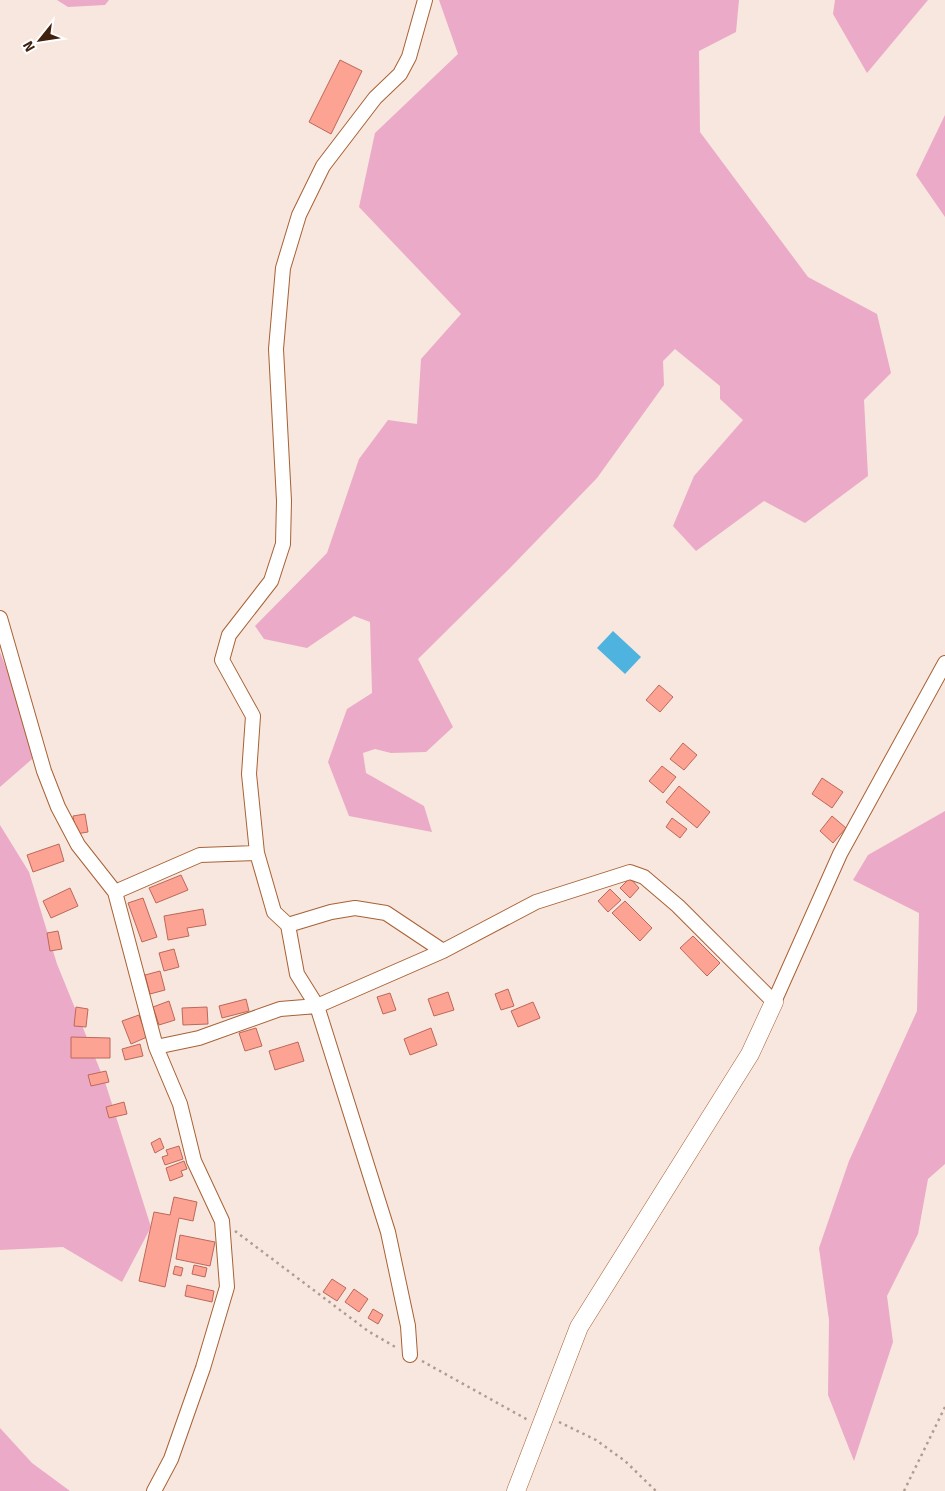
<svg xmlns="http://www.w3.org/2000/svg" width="945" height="1491" font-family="Signika,sans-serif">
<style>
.green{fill:#ebaac7}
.water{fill:#4fb3e0}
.building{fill:#fda393;stroke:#bc685a}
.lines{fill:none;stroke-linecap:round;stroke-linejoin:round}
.minor-casing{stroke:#a86134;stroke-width:16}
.tertiary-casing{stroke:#a86134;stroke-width:19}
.path{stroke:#b19b8e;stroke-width:2.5;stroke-dasharray:2.5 4;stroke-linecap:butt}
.minor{stroke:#fff;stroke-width:14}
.tertiary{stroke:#fff;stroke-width:18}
</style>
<rect width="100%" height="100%" fill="#f8e7de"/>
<path class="green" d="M 57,0 L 109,0 L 105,5 L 68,7 Z
M 439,0 L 739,0 L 736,32 L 699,51 L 700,132 L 808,277 L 877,314 L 891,373 L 864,400 L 868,476 L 805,523 L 764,501 L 696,551 L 673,526 L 694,476 L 743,420 L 720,399 L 720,386 L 675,349 L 663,361 L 664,385 L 597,478 L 511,567 L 418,659 L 453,727 L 426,752 L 391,753 L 375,749 L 363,753 L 366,773 L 424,806 L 432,832 L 349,816 L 328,762 L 347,709 L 372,693 L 370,622 L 354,616 L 307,648 L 264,639 L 255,626 L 327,553 L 359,459 L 388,420 L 417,424 L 421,359 L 461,314 L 359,207 L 375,133 L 458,54 Z
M 835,0 L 928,0 L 867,73 L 833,14 Z
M 945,115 L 945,217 L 916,175 Z
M 0,652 L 39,753 L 0,787 Z
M 945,811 L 945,1164 L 928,1179 L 918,1234 L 887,1296 L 893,1342 L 854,1461 L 828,1395 L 829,1320 L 819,1248 L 849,1161 L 917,1011 L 919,913 L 853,880 L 868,855 Z
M 0,825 L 29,872 L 57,964 L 105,1082 L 151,1227 L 122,1282 L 63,1247 L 0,1250 Z
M 0,1428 L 32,1463 L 70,1491 L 0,1491 Z"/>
<path class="water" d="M 613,631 L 641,657 L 625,674 L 597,648 Z"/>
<path class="building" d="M 340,60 L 362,71 L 331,134 L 309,122 Z
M 659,685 L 673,697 L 660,712 L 646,700 Z
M 683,743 L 697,755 L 684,770 L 670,759 Z
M 662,766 L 676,777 L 663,793 L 649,781 Z
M 822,778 L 843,792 L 832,808 L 812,794 Z
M 679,786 L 710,812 L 697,828 L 666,802 Z
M 85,814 L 88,832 L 76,834 L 73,816 Z
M 832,816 L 846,828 L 833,843 L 820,831 Z
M 672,818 L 687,829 L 680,838 L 666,827 Z
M 59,844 L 64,861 L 33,872 L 27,855 Z
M 181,875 L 188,890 L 156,903 L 149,888 Z
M 630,878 L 639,888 L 630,898 L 620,888 Z
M 70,888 L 78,906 L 51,918 L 43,901 Z
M 610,889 L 621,900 L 608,912 L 598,901 Z
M 143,898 L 157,937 L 142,942 L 128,903 Z
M 625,901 L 652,928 L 640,941 L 612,913 Z
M 203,909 L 206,925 L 187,928 L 189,936 L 168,940 L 164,916 Z
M 58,931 L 62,949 L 50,951 L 47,933 Z
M 693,936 L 720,963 L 707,976 L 680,948 Z
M 174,949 L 179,967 L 164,971 L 159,953 Z
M 160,971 L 165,990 L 150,994 L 145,975 Z
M 508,989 L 514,1006 L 501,1010 L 495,994 Z
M 448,992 L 454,1010 L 434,1016 L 428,999 Z
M 390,993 L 396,1010 L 383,1014 L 377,997 Z
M 246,999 L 249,1011 L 222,1018 L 219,1006 Z
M 169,1001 L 175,1020 L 159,1025 L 153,1007 Z
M 533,1002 L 540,1018 L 518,1027 L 511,1011 Z
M 76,1007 L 88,1009 L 86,1027 L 74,1026 Z
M 207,1007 L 208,1024 L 183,1025 L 182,1008 Z
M 139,1015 L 147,1037 L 131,1044 L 122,1021 Z
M 256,1028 L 262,1046 L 245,1051 L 239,1033 Z
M 431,1028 L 437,1045 L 410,1055 L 404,1039 Z
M 71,1037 L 110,1038 L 110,1058 L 71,1058 Z
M 298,1042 L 304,1061 L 275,1070 L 269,1051 Z
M 140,1044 L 143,1056 L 125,1060 L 122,1049 Z
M 106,1071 L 109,1082 L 91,1086 L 88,1075 Z
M 124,1102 L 127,1114 L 109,1118 L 106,1107 Z
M 160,1138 L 164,1148 L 155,1153 L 151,1143 Z
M 179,1146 L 183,1159 L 165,1165 L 162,1157 L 168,1155 L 166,1150 Z
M 184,1161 L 187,1169 L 181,1171 L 183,1176 L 170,1181 L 166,1168 Z
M 174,1197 L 197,1202 L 193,1221 L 179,1218 L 165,1287 L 139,1281 L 154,1212 L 170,1215 Z
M 180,1235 L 215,1242 L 210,1266 L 176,1259 Z
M 194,1265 L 207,1268 L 205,1277 L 192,1274 Z
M 175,1266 L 183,1268 L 181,1276 L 173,1274 Z
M 332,1279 L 346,1288 L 337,1301 L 323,1292 Z
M 187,1285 L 214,1291 L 212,1302 L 185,1296 Z
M 354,1289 L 368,1299 L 359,1312 L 345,1302 Z
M 373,1309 L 383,1315 L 378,1324 L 368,1318 Z"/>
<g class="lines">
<g class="minor-casing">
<path id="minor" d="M 0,618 L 44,771 L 58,807 L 78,845 L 115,892 L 156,1047 L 180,1104 L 194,1161 L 222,1221 L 227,1287 L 203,1368 L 171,1459 L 154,1491
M 115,892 L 200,855 L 257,853
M 288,925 L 331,912 L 355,908 L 386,913 L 443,951
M 156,1047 L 199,1038 L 280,1009 L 317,1006 L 443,951 L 536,902 L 630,872 L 644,877 L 678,906 L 774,1002 L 840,854 L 945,663
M 410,1355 L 408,1326 L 388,1232 L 317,1006 L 297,974 L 288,925 L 274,912 L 257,853 L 249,774 L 253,716 L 222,660 L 229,635 L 271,581 L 283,544 L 284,501 L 276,349 L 283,268 L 299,215 L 323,166 L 375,98 L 400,74 L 409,57 L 425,0"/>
</g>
<g class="tertiary-casing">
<path id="tertiary" d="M 516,1491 L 579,1327 L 750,1054 L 774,1002"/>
</g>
<path class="path" d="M 235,1231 L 368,1331 L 397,1348
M 422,1361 L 528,1420
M 559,1422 L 596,1440 L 625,1461 L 656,1491
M 904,1491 L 945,1407"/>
<use href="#minor" class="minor"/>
<use href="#tertiary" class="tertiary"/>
</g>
<g transform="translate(40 40) rotate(240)" stroke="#ffffff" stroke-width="4" paint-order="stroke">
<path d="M0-4L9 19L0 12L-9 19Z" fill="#3f210e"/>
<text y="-8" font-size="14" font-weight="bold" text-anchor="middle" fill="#3f210e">N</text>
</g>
</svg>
